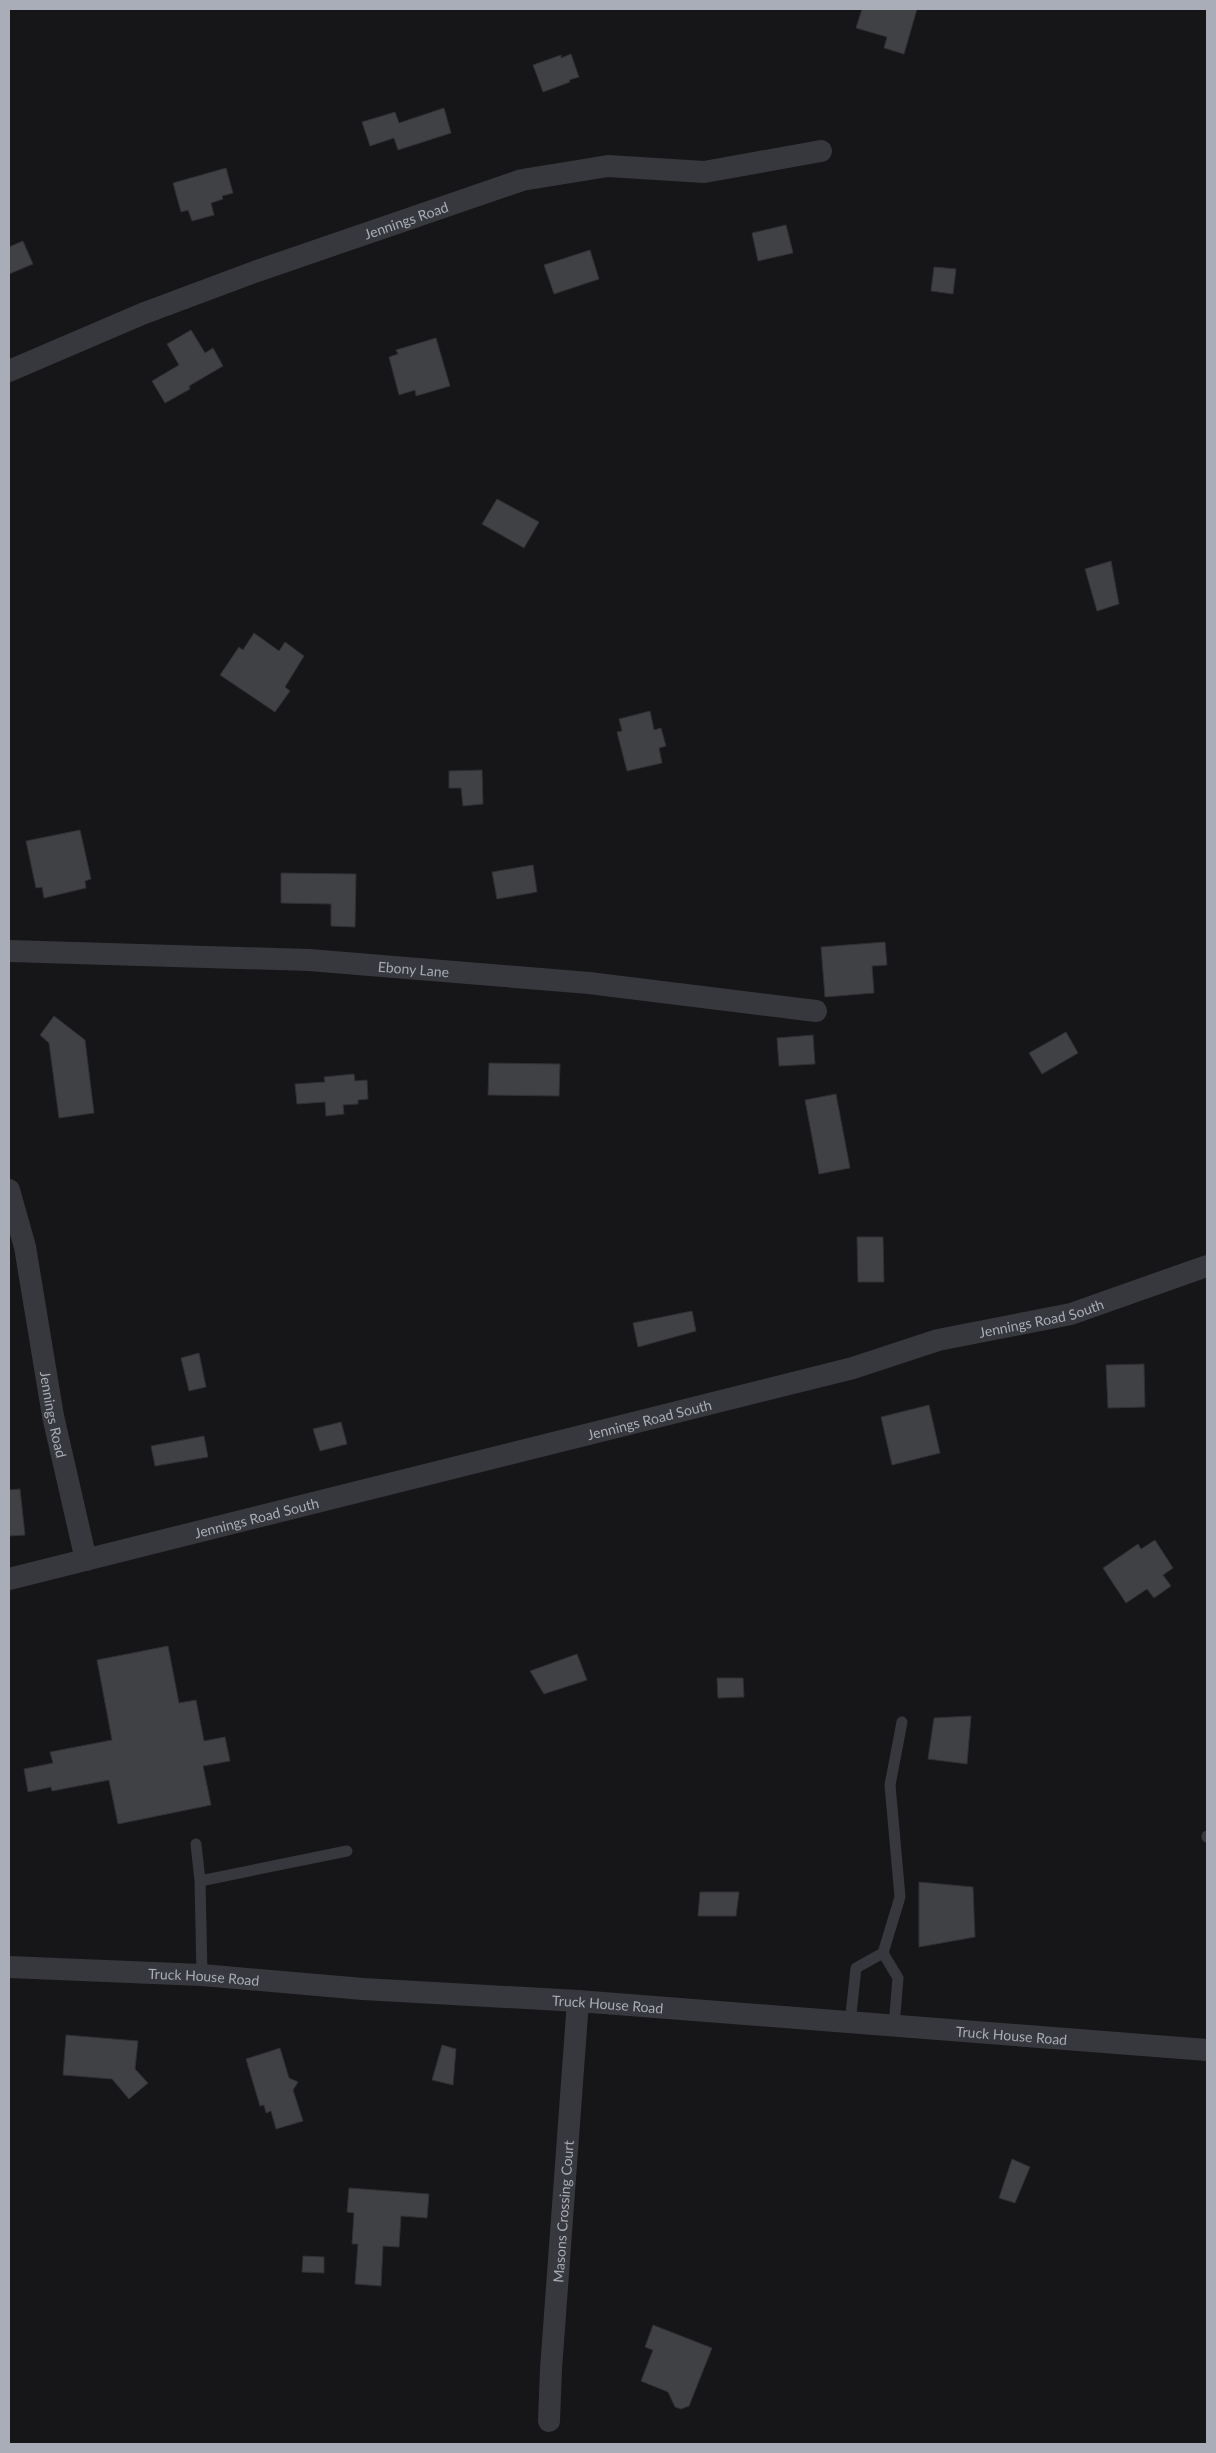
<svg xmlns="http://www.w3.org/2000/svg" width="1216" height="2453" font-family="Lato,sans-serif">
<style>
.building{fill:#404145;stroke:#303034}
.lines{fill:none;stroke-linecap:round;stroke-linejoin:round}
.service{stroke:#37383d;stroke-width:11}
.minor{stroke:#37383d;stroke-width:22}
.labels{text-anchor:middle;dominant-baseline:central;stroke-width:4;stroke-linejoin:round;paint-order:stroke}
.street-label{font-size:14px;fill:#a8adb8;stroke:#111113}
</style>
<rect width="100%" height="100%" fill="#161618"/>
<path class="building" d="M 862,9 L 917,9 L 904,54 L 884,48 L 887,37 L 856,28 Z
M 571,54 L 579,77 L 569,80 L 570,82 L 543,92 L 533,65 L 561,55 L 561,58 Z
M 444,108 L 451,133 L 398,150 L 394,138 L 370,146 L 362,122 L 395,112 L 399,123 Z
M 226,168 L 233,193 L 222,196 L 223,199 L 211,203 L 214,215 L 192,221 L 188,210 L 181,212 L 173,183 Z
M 786,225 L 793,253 L 758,261 L 752,233 Z
M 23,241 L 33,264 L 9,274 L 9,247 Z
M 590,250 L 599,279 L 554,294 L 544,265 Z
M 934,267 L 956,269 L 953,294 L 931,291 Z
M 191,330 L 205,353 L 213,348 L 223,366 L 189,386 L 190,389 L 165,403 L 152,381 L 179,365 L 167,344 Z
M 436,338 L 450,386 L 416,396 L 415,390 L 399,395 L 389,357 L 398,354 L 396,350 Z
M 497,499 L 539,522 L 524,548 L 482,524 Z
M 1111,561 L 1119,604 L 1097,611 L 1085,569 Z
M 254,633 L 279,651 L 285,642 L 304,656 L 285,687 L 290,691 L 275,712 L 220,675 L 239,647 L 243,650 Z
M 650,711 L 654,730 L 661,728 L 666,746 L 659,748 L 662,763 L 627,771 L 617,732 L 622,731 L 619,719 Z
M 482,770 L 483,804 L 463,806 L 461,788 L 449,788 L 449,771 Z
M 80,830 L 91,879 L 85,881 L 86,888 L 44,898 L 42,887 L 36,888 L 26,841 Z
M 533,865 L 537,892 L 497,899 L 492,872 Z
M 281,873 L 356,874 L 355,927 L 331,926 L 331,904 L 281,903 Z
M 885,942 L 887,965 L 872,966 L 874,993 L 825,997 L 821,947 Z
M 54,1016 L 85,1040 L 94,1113 L 59,1118 L 49,1043 L 40,1035 Z
M 1066,1032 L 1078,1053 L 1042,1074 L 1029,1053 Z
M 813,1035 L 815,1064 L 779,1066 L 777,1038 Z
M 489,1063 L 560,1064 L 559,1096 L 488,1095 Z
M 354,1074 L 355,1081 L 367,1080 L 368,1099 L 358,1100 L 358,1104 L 343,1105 L 344,1114 L 326,1116 L 325,1102 L 297,1104 L 295,1084 L 325,1082 L 324,1077 Z
M 836,1094 L 850,1168 L 819,1174 L 805,1100 Z
M 857,1237 L 883,1237 L 884,1282 L 858,1282 Z
M 692,1311 L 696,1331 L 638,1347 L 633,1323 Z
M 199,1353 L 206,1387 L 189,1391 L 181,1358 Z
M 1144,1364 L 1145,1407 L 1108,1408 L 1106,1365 Z
M 929,1405 L 940,1453 L 892,1465 L 881,1417 Z
M 341,1422 L 347,1444 L 320,1451 L 313,1429 Z
M 204,1436 L 208,1457 L 155,1466 L 151,1446 Z
M 20,1489 L 25,1535 L 9,1536 L 9,1490 Z
M 1155,1540 L 1173,1568 L 1163,1575 L 1171,1586 L 1154,1598 L 1147,1589 L 1126,1603 L 1103,1568 L 1138,1544 L 1141,1549 Z
M 168,1646 L 179,1703 L 196,1700 L 204,1741 L 225,1737 L 230,1761 L 203,1766 L 211,1805 L 118,1824 L 109,1780 L 52,1791 L 51,1787 L 28,1792 L 24,1769 L 53,1763 L 50,1752 L 112,1740 L 97,1660 Z
M 577,1654 L 587,1680 L 544,1694 L 530,1671 Z
M 717,1678 L 743,1678 L 744,1697 L 718,1698 Z
M 971,1716 L 967,1764 L 928,1759 L 934,1718 Z
M 919,1882 L 973,1887 L 975,1937 L 919,1947 Z
M 700,1892 L 739,1892 L 736,1916 L 698,1916 Z
M 66,2035 L 138,2041 L 135,2069 L 148,2083 L 129,2099 L 112,2079 L 63,2075 Z
M 442,2045 L 456,2049 L 453,2085 L 432,2080 Z
M 280,2048 L 289,2078 L 298,2082 L 293,2090 L 303,2121 L 276,2129 L 271,2111 L 266,2113 L 264,2105 L 260,2106 L 246,2059 Z
M 1012,2159 L 1030,2167 L 1015,2203 L 999,2198 Z
M 349,2188 L 429,2194 L 427,2218 L 401,2216 L 399,2247 L 383,2246 L 381,2286 L 355,2284 L 358,2244 L 352,2244 L 354,2213 L 347,2212 Z
M 303,2256 L 324,2257 L 324,2273 L 302,2272 Z
M 653,2325 L 712,2348 L 689,2406 L 681,2409 L 675,2407 L 668,2392 L 641,2381 L 653,2350 L 645,2347 Z"/>
<g class="lines">
<path class="service" d="M 1207,1836 L 1207,1837
M 196,1844 L 200,1881 L 202,1975
M 200,1881 L 347,1851
M 883,1953 L 900,1897 L 890,1785 L 902,1722
M 850,2023 L 856,1968 L 883,1953 L 898,1978 L 894,2026"/>
<g class="minor">
<path id="s1" d="M 9,371 L 142,314 L 257,271 L 522,180 L 608,166 L 704,172 L 821,151"/>
<path id="s2" d="M 9,951 L 309,960 L 589,983 L 816,1011"/>
<path id="s3" d="M 9,1190 L 25,1247 L 53,1416 L 86,1560"/>
<path id="s4" d="M 9,1579 L 853,1368 L 938,1340 L 1071,1314 L 1207,1266"/>
<path id="s5" d="M 9,1967 L 202,1975 L 363,1989 L 578,2001 L 1207,2050"/>
<path id="s6" d="M 549,2421 L 551,2369 L 578,2001"/>
</g>
</g>
<g class="labels">
<g class="street-label">
<text stroke="none"><textPath href="#s1" startOffset="425">Jennings Road</textPath></text>
<text stroke="none"><textPath href="#s2" startOffset="405">Ebony Lane</textPath></text>
<text stroke="none"><textPath href="#s4" startOffset="1065">Jennings Road South</textPath></text>
<text stroke="none"><textPath href="#s3" startOffset="229">Jennings Road</textPath></text>
<text stroke="none"><textPath href="#s4" startOffset="660">Jennings Road South</textPath></text>
<text stroke="none"><textPath href="#s4" startOffset="255">Jennings Road South</textPath></text>
<text stroke="none"><textPath href="#s5" startOffset="195">Truck House Road</textPath></text>
<text stroke="none"><textPath href="#s5" startOffset="600">Truck House Road</textPath></text>
<text stroke="none"><textPath href="#s5" startOffset="1005">Truck House Road</textPath></text>
<text stroke="none"><textPath href="#s6" startOffset="210">Masons Crossing Court</textPath></text>
</g>
</g>
<rect width="1216" height="2453" fill="none" stroke="#a8adb8" stroke-width="20"/>
</svg>
